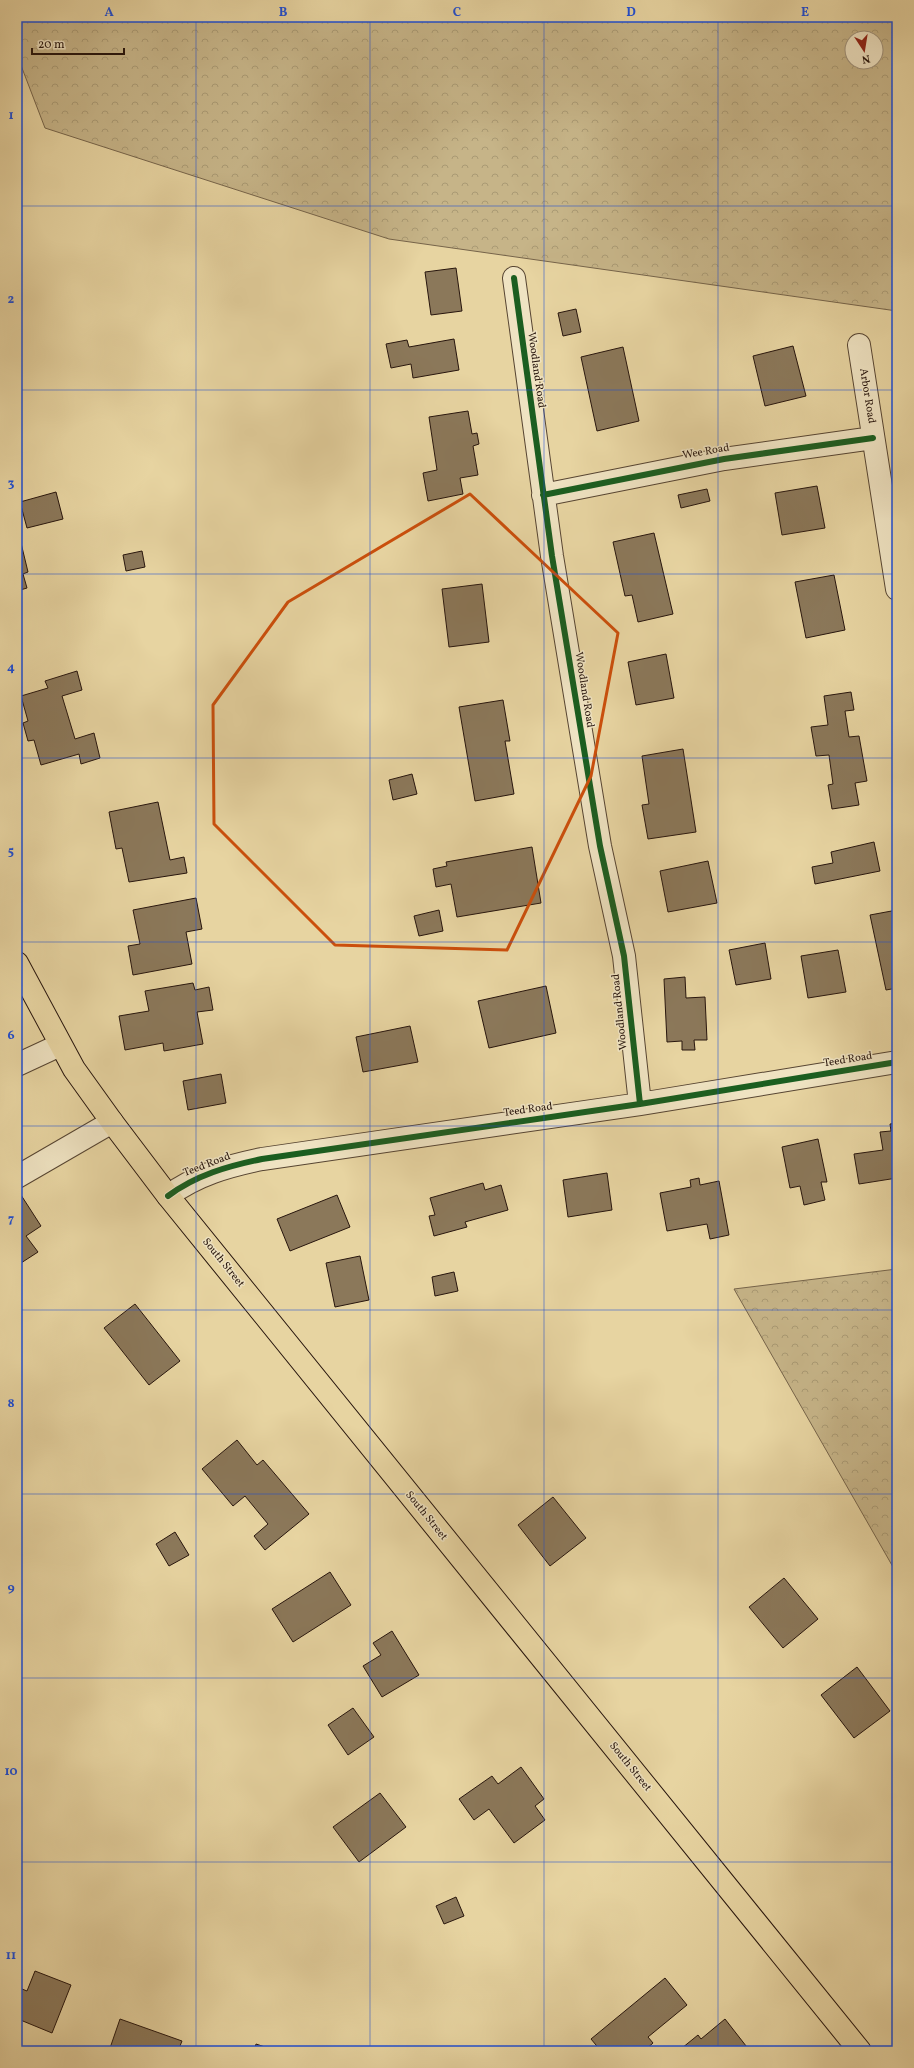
<svg xmlns="http://www.w3.org/2000/svg" width="914" height="2068" font-family="Vollkorn,serif">
<style>
.forest{fill:url(#forest-crowns);stroke:#76644a;fill-rule:evenodd}
.building{fill:#8b785a;stroke:#27150d}
.lines{fill:none;stroke-linecap:round;stroke-linejoin:round}
.minor-casing{stroke:#574532;stroke-width:24}
.major-casing{stroke:#27150d;stroke-width:24}
.minor{stroke:#efe3c2;stroke-width:22}
.major{stroke:#e7d4a1;stroke-width:22}
.cycleway-casing{stroke:#efe3c2;stroke-width:8}
.cycleway{stroke:#1b5e20;stroke-width:6}
.marked{fill:none;stroke:#cb4f0c;stroke-width:3;stroke-linejoin:round}
.grid{fill:none;stroke:#1d4ed8;stroke-width:1;stroke-opacity:0.55}
.labels{text-anchor:middle;dominant-baseline:central;stroke-width:3;stroke-linejoin:round;paint-order:stroke}
.street-label{font-size:11px;fill:#27150d;stroke:#efe3c2}
.neatline{fill:none;stroke:#1d4ed8;stroke-width:1.5}
.grid-label{font-size:13px;text-anchor:middle;font-weight:bold;fill:#1d4ed8}
</style>
<defs>
<pattern id="forest-crowns" width="20" height="18" patternUnits="userSpaceOnUse"><rect width="20" height="18" fill="#c6b488"/><path d="M2 6a3 3 0 1 1 6 0M12 15a3 3 0 1 1 6 0" fill="none" stroke="#aa9a74"/></pattern>
</defs>
<rect width="100%" height="100%" fill="#e7d4a1"/>
<filter id="stains"><feTurbulence type="fractalNoise" baseFrequency=".005" numOctaves="4"/><feColorMatrix values="0 0 0 0 .2 0 0 0 0 .09 0 0 0 0 .02 0 0 0 .5 -.17"/></filter>
<radialGradient id="worn" r=".72"><stop offset=".6" stop-color="#630" stop-opacity="0"/><stop offset="1" stop-color="#630" stop-opacity=".3"/></radialGradient>
<path class="forest" d="M 17,17 L 897,17 L 897,311 L 389,239 L 45,128 L 17,55 ZM 852,38 L 876,38 L 876,62 L 852,62 Z
M 897,1269 L 897,1574 L 734,1289 Z"/>
<path class="building" d="M 456,268 L 462,311 L 431,315 L 425,272 Z
M 576,309 L 581,332 L 563,336 L 558,313 Z
M 454,339 L 459,370 L 413,378 L 411,364 L 391,368 L 386,344 L 407,340 L 409,347 Z
M 793,346 L 806,396 L 765,406 L 753,356 Z
M 623,347 L 639,421 L 597,431 L 581,357 Z
M 468,411 L 472,434 L 477,433 L 479,444 L 473,446 L 478,475 L 460,478 L 463,494 L 428,501 L 423,473 L 437,470 L 429,417 Z
M 817,486 L 825,528 L 782,535 L 775,493 Z
M 707,489 L 710,501 L 681,508 L 678,495 Z
M 56,492 L 63,519 L 27,528 L 20,502 Z
M 654,533 L 673,614 L 638,622 L 632,595 L 625,596 L 613,542 Z
M 21,543 L 28,572 L 23,574 L 27,588 L 17,591 L 17,544 Z
M 142,551 L 145,567 L 126,571 L 123,555 Z
M 834,575 L 845,630 L 806,638 L 795,582 Z
M 482,584 L 489,642 L 449,647 L 442,589 Z
M 666,654 L 674,698 L 636,705 L 628,662 Z
M 77,671 L 82,690 L 62,696 L 75,739 L 94,733 L 100,758 L 81,764 L 79,754 L 41,765 L 34,740 L 28,741 L 23,723 L 28,721 L 21,696 L 48,688 L 45,681 Z
M 851,692 L 854,710 L 845,711 L 849,737 L 859,736 L 867,781 L 855,783 L 859,805 L 832,809 L 828,785 L 833,784 L 829,755 L 816,756 L 811,727 L 828,725 L 824,696 Z
M 503,700 L 510,741 L 505,741 L 514,794 L 475,801 L 459,707 Z
M 683,749 L 696,832 L 648,839 L 642,805 L 649,804 L 642,756 Z
M 412,774 L 417,794 L 393,800 L 389,780 Z
M 158,802 L 170,860 L 184,857 L 187,873 L 129,882 L 122,848 L 116,849 L 109,812 Z
M 874,842 L 880,871 L 815,884 L 812,867 L 833,863 L 831,852 Z
M 532,847 L 541,903 L 457,917 L 451,884 L 436,887 L 433,869 L 447,866 L 446,862 Z
M 708,861 L 717,903 L 668,912 L 660,871 Z
M 196,898 L 202,929 L 186,932 L 192,964 L 133,975 L 128,946 L 140,944 L 133,910 Z
M 439,910 L 443,931 L 419,936 L 414,916 Z
M 897,910 L 897,988 L 886,990 L 870,915 Z
M 765,943 L 771,979 L 736,985 L 729,950 Z
M 838,950 L 846,992 L 808,998 L 801,956 Z
M 685,977 L 686,998 L 705,997 L 707,1040 L 694,1040 L 695,1050 L 682,1050 L 682,1041 L 667,1042 L 664,979 Z
M 193,983 L 195,990 L 209,987 L 213,1010 L 197,1012 L 203,1044 L 164,1051 L 163,1043 L 125,1050 L 119,1016 L 149,1011 L 145,991 Z
M 546,986 L 556,1033 L 489,1048 L 478,1001 Z
M 410,1026 L 418,1062 L 363,1072 L 356,1037 Z
M 221,1074 L 226,1103 L 188,1110 L 183,1081 Z
M 897,1123 L 897,1178 L 859,1184 L 854,1154 L 883,1150 L 880,1132 L 891,1131 L 890,1124 Z
M 818,1139 L 827,1182 L 821,1182 L 825,1200 L 804,1205 L 800,1186 L 790,1188 L 782,1147 Z
M 607,1173 L 612,1210 L 568,1217 L 563,1180 Z
M 699,1178 L 700,1185 L 719,1181 L 729,1235 L 710,1239 L 707,1224 L 667,1231 L 660,1193 L 691,1187 L 690,1180 Z
M 483,1183 L 485,1190 L 501,1185 L 508,1210 L 465,1222 L 467,1227 L 434,1236 L 429,1216 L 435,1215 L 430,1198 Z
M 21,1195 L 41,1226 L 26,1236 L 38,1252 L 21,1263 L 17,1257 L 17,1198 Z
M 337,1195 L 350,1227 L 290,1251 L 277,1219 Z
M 360,1256 L 369,1300 L 335,1307 L 326,1263 Z
M 454,1272 L 458,1291 L 435,1296 L 432,1277 Z
M 135,1304 L 180,1361 L 149,1385 L 104,1328 Z
M 237,1440 L 257,1465 L 263,1460 L 309,1514 L 265,1550 L 254,1536 L 268,1524 L 245,1496 L 233,1506 L 202,1469 Z
M 553,1497 L 586,1538 L 550,1566 L 518,1525 Z
M 175,1532 L 189,1555 L 169,1566 L 156,1544 Z
M 330,1572 L 351,1605 L 293,1642 L 272,1609 Z
M 784,1578 L 818,1619 L 783,1648 L 749,1607 Z
M 392,1631 L 419,1675 L 382,1697 L 363,1666 L 381,1655 L 373,1643 Z
M 857,1667 L 890,1711 L 854,1738 L 821,1695 Z
M 353,1708 L 374,1737 L 348,1755 L 328,1725 Z
M 521,1767 L 544,1799 L 535,1806 L 545,1820 L 514,1843 L 489,1809 L 474,1820 L 459,1799 L 492,1776 L 498,1784 Z
M 380,1793 L 406,1827 L 359,1862 L 333,1827 Z
M 456,1897 L 464,1916 L 444,1924 L 436,1906 Z
M 35,1971 L 71,1985 L 52,2033 L 18,2019 L 17,2021 L 17,1987 L 27,1991 Z
M 665,1978 L 687,2005 L 648,2037 L 653,2043 L 644,2051 L 601,2051 L 591,2039 Z
M 120,2019 L 182,2041 L 178,2051 L 109,2051 Z
M 725,2019 L 750,2051 L 684,2051 L 682,2048 L 698,2035 L 701,2039 Z
M 256,2044 L 277,2051 L 254,2051 Z"/>
<g class="lines">
<g class="minor-casing">
<path id="minor" d="M 514,278 L 552,556 L 600,846 L 624,956 L 640,1104
M 859,345 L 897,589
M 543,495 L 724,459 L 873,438
M 17,1065 L 60,1045
M 17,1177 L 112,1122
M 168,1196 C 196,1175 228,1166 262,1159 L 640,1104 L 897,1062"/>
</g>
<g class="major-casing">
<path id="major" d="M 17,963 L 74,1069 L 112,1122 L 168,1196 L 860,2051"/>
</g>
<use href="#minor" class="minor"/>
<use href="#major" class="major"/>
<g class="cycleway-casing">
<path id="cycleway" d="M 514,278 L 552,556 L 600,846 L 624,956 L 640,1104
M 543,495 L 724,459 L 873,438
M 168,1196 C 196,1175 228,1166 262,1159 L 640,1104 L 897,1062"/>
</g>
<use href="#cycleway" class="cycleway"/>
</g>
<path class="marked" d="M 470,494 L 618,633 L 591,776 L 507,950 L 335,945 L 214,824 L 213,705 L 288,602 Z"/>
<path class="grid" d="M 196,17 L 196,2051M 370,17 L 370,2051M 544,17 L 544,2051M 718,17 L 718,2051M 17,206 L 897,206M 17,390 L 897,390M 17,574 L 897,574M 17,758 L 897,758M 17,942 L 897,942M 17,1126 L 897,1126M 17,1310 L 897,1310M 17,1494 L 897,1494M 17,1678 L 897,1678M 17,1862 L 897,1862"/>
<g class="labels">
<g class="street-label">
<text transform="translate(536 370) rotate(82)">Woodland Road</text>
<text transform="translate(867 396) rotate(81)">Arbor Road</text>
<text transform="translate(706 452) rotate(-10)">Wee Road</text>
<text transform="translate(584 690) rotate(81)">Woodland Road</text>
<text transform="translate(620 1012) rotate(-96)">Woodland Road</text>
<text transform="translate(848 1060) rotate(-9)">Teed Road</text>
<text transform="translate(528 1110) rotate(-8)">Teed Road</text>
<text transform="translate(207 1165) rotate(-21)">Teed Road</text>
<text transform="translate(223 1263) rotate(51)">South Street</text>
<text transform="translate(426 1516) rotate(51)">South Street</text>
<text transform="translate(630 1767) rotate(51)">South Street</text>
</g>
</g>
<rect width="914" height="2068" fill="none" stroke="#e7d4a1" stroke-width="44"/>
<g transform="translate(864 50) rotate(168)"><circle r="19" fill="#efe3c2" stroke="#9f917a"/>
<path d="M0-3L7 15L0 10L-7 15Z" fill="#8f2418"/>
<text y="-6" font-size="11" font-weight="bold" text-anchor="middle" fill="#27150d">N</text>
</g>
<path d="M32 48v6h92v-6" fill="none" stroke="#27150d" stroke-width="2"/>
<text x="38" y="48" font-size="12" fill="#27150d" stroke="#efe3c2" stroke-width="3" paint-order="stroke">20 m</text>
<rect x="22" y="22" width="870" height="2024" class="neatline"/>
<g class="grid-label">
<text x="109" y="16">A</text>
<text x="283" y="16">B</text>
<text x="457" y="16">C</text>
<text x="631" y="16">D</text>
<text x="805" y="16">E</text>
<text x="11" y="119">1</text>
<text x="11" y="303">2</text>
<text x="11" y="487">3</text>
<text x="11" y="671">4</text>
<text x="11" y="855">5</text>
<text x="11" y="1039">6</text>
<text x="11" y="1223">7</text>
<text x="11" y="1407">8</text>
<text x="11" y="1591">9</text>
<text x="11" y="1775">10</text>
<text x="11" y="1959">11</text>
</g>
<rect width="100%" height="100%" filter="url(#stains)"/>
<rect width="100%" height="100%" fill="url(#worn)"/>
</svg>
